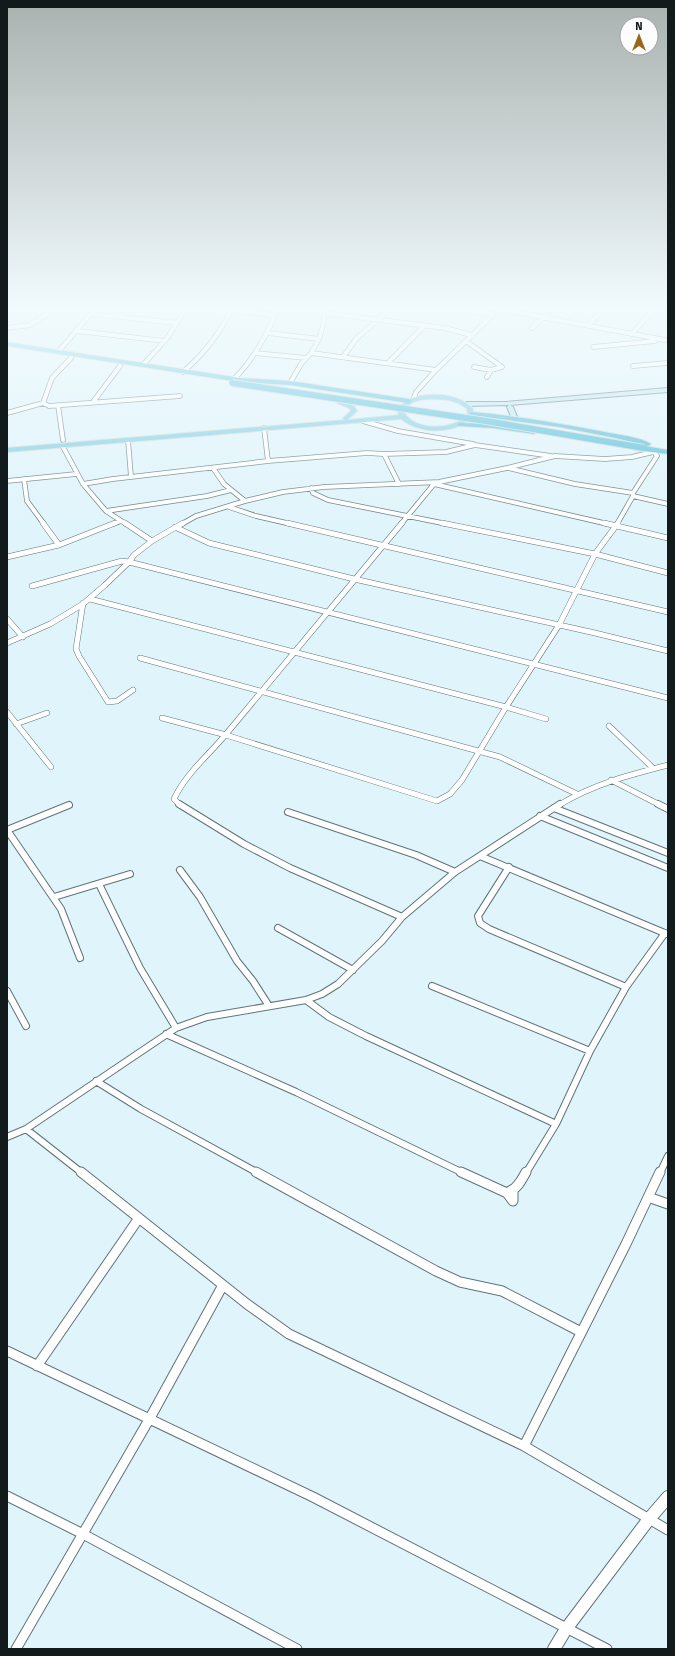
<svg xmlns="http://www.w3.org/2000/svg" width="675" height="1656" font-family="'Fira Sans',sans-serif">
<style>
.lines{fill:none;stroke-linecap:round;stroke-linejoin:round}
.minor-far3-casing{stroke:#617379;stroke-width:5.5}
.minor-far2-casing{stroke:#617379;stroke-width:6}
.minor-far1-casing{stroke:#617379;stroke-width:8}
.minor-casing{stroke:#617379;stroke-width:11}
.tertiary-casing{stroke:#617379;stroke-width:14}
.secondary-casing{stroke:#617379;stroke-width:2}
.primary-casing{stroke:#d5d6d6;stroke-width:2}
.trunk-casing{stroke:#d5d6d6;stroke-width:2}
.minor-far3{stroke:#fff;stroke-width:4}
.minor-far2{stroke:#fff;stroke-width:5}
.minor-far1{stroke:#fff;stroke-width:6}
.minor{stroke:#fff;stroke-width:9}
.tertiary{stroke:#fff;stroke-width:12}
.secondary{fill:#bde6f1;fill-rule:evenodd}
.primary{fill:#7bcde2;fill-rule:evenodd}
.trunk{fill:#4fbcd8;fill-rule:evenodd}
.trunk-bridge-casing{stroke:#d5d6d6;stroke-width:8;stroke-linecap:butt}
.trunk-bridge{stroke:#4fbcd8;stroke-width:6}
</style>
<rect width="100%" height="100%" fill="#dff4fb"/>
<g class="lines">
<g class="minor-far3-casing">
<path id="minor-far3" d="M 231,310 L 275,315
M 467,310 L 493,314
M 504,310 L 665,340
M 324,313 L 445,328 L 471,335
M 91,314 L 177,323
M 588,325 L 603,310
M 7,328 L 30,325 L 54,310
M 532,328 L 550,310
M 77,331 L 165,341
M 268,333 L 319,339
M 632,334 L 653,310
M 466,341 L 502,367 L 491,370 L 474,367
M 593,347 L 655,341
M 58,352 L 93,311
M 255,353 L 306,358
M 311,353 L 436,370
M 343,357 L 357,338 L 389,310
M 388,363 L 424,326
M 143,365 L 168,337 L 185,310
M 633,366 L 668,363
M 183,372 C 204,354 219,335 231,310
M 487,377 L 491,370
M 234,379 C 253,360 267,335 277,310
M 290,383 L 301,364 L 311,353 L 319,339 L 323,326 L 325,310
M 413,400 L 416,392 L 436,370 L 498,310
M 93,402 L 120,366
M 43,403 L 52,378 L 71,358
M 58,405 L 63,440
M 7,413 L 43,403 L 49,406 L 180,396
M 363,421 L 398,431 L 473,444
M 264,428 L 268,461
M 128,440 L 131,477
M 62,445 L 83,484 L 106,511 L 126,524
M 384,454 L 399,484
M 213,468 L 224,484 L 245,501
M 508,468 L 575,484 L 633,493
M 24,479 L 27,501 L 44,524
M 7,481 L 76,474
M 83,484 L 113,479 L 268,461 L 367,453 L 384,454 L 446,452 L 475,445 L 551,456
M 434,484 L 608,524
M 311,488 L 313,493 L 328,500 L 447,524
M 633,496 L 668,504
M 229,507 L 256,516 L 291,524
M 106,511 L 207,496 L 231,490
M 113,524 L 121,521
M 182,524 L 196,516 L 245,501 L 283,492 L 324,487 L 439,482 L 507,468 L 555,456 L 605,459 L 632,457 L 657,451
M 401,524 L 434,484 L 437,483
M 617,524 L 633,496 L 633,493 L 657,456 L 654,452"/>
</g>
<g class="minor-far2-casing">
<path id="minor-far2" d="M 43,523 L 59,545
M 125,523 L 152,541
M 287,523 L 668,612
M 442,523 L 595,554 L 668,573
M 604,523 L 668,538
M 175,527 L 209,543 L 354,579 L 595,633 L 668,651
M 7,557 L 59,545 L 115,523
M 32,586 L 122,561 L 129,562 L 668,698
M 90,599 L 506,707 L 546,719
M 83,603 L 76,649 L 79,656 L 108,702 L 117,701 L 133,690
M 7,619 L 23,637
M 7,643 L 50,624 L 83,604 L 105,585 L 129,562 L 134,555 L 152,541 L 183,523
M 140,658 L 500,757 L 577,794
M 7,712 L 51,767
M 162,718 L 226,735 L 437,801 L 450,794 L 462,780 L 506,707 L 559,625 L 595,554 L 618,523
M 16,724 L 47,713
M 609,726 L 653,768
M 611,780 L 660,805
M 180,805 L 174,799 C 186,773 209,755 227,733 C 285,663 343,593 402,523
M 559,805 C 594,784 629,775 668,765"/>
</g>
<g class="minor-far1-casing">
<path id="minor-far1" d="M 179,804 L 244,844 L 290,868 L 402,917
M 658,804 L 668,809
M 554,808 L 668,853
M 288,812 L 416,855 L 455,872
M 540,816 L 668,868
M 7,830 L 61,909 L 80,958
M 7,830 L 69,805
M 480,856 L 667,934
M 509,867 L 478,916 L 480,923 L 489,929 L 626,987
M 180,870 L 200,897 L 237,961 L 253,981 L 269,1006
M 99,884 L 140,968 L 176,1028
M 54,897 L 130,874
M 278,928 L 353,970
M 432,986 L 590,1051
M 7,991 L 26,1026
M 306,1000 L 329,1017 L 366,1036 L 556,1124
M 166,1034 L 296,1092 L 463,1173
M 96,1081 L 141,1109 L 258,1173
M 26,1129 L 82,1173
M 7,1137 L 26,1129 L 176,1028 L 207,1017 L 306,1000 L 322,994 L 338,984 L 382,941 L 402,917 L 455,872 L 560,804
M 526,1173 L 556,1124 L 590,1051 L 626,987 L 665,933
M 660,1173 L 668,1156"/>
</g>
<g class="minor-casing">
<path id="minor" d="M 81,1172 L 247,1304 L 289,1334 L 524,1446 L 668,1530
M 256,1172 L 436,1271 L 460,1282 L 502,1291 L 581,1332
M 461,1172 L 507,1193 L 513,1201 L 513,1190
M 510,1191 C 518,1188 522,1179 526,1172
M 648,1197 L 668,1204
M 7,1351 L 313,1497 L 607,1649
M 37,1366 L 139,1218
M 524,1446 L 626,1244 L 660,1172
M 7,1496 L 83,1534 L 297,1649
M 16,1649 L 150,1418 L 223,1285"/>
</g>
<g class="tertiary-casing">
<path id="tertiary" d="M 554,1649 L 566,1629 L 649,1519 L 668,1497"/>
</g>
<g class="secondary-casing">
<path id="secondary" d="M 668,388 L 668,392 L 510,405 L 513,407 L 518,419 L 515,421 L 512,419 L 507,407 L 509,405 L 466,406 L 463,404 L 466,402 L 506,402 Z"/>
</g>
<g class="primary-casing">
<path id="primary" d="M 443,395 C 455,397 465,400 473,409 L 473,417 C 455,434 421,435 401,419 L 7,452 L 7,448 L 345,420 L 343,418 L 351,411 L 349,408 L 337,403 L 337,401 L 339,400 L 354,406 L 357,411 L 347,420 L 399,415 L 397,411 C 407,395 425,394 443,395 ZM 428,399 C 442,399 456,399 467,409 L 468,416 C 451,430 415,432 403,411 C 409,402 418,400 428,399 Z"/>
</g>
<g class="trunk-casing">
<path id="trunk" d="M 7,342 L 240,378 L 290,381 L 409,399 L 412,401 L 409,403 L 290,385 L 240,382 L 7,346 Z
M 472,412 C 518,416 564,424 610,433 C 621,435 643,438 651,444 L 648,446 L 616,438 L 560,427 L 470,415 L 470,413 Z
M 460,423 L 493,424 L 534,430 L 537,432 L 534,434 L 493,428 L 458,426 L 458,424 Z
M 644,446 L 668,450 L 668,454 L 634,450 L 631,448 L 634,446 Z"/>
</g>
<use href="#minor-far3" class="minor-far3"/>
<use href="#minor-far2" class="minor-far2"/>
<use href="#minor-far1" class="minor-far1"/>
<use href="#minor" class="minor"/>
<use href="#tertiary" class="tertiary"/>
<use href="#secondary" class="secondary"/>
<use href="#primary" class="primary"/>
<use href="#trunk" class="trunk"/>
<g class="trunk-bridge-casing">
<path id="trunk-bridge" d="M 232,383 L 486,421 L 644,448"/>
</g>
<use href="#trunk-bridge" class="trunk-bridge"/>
</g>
<linearGradient id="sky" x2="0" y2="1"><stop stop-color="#aab2b0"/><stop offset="0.57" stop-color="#f1fafd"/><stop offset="1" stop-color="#f1fafd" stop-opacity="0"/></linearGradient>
<rect width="675" height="542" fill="url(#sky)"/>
<rect width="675" height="1656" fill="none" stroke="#131a1c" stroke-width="16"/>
<g transform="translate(639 36)"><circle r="19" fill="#fdfdfd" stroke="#9fa2a3"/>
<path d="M0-3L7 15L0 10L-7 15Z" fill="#99671b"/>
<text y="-6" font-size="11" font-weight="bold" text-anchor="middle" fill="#131a1c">N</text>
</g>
</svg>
